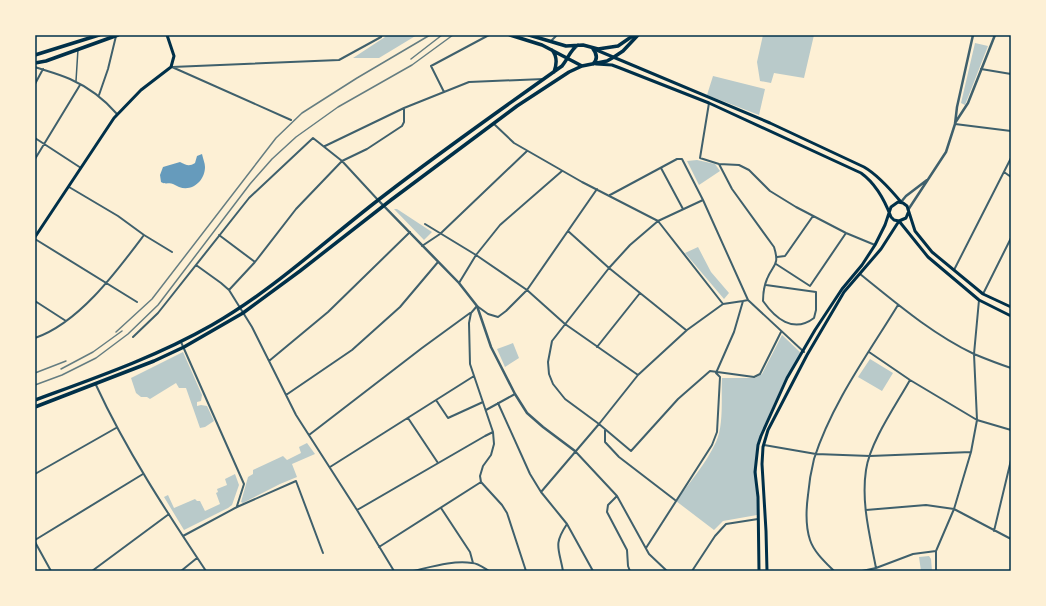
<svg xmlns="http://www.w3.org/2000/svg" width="1046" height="606" font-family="Rubik,sans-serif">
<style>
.green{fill:#b9caca}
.water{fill:#669bbc}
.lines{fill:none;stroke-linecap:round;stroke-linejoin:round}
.pedestrian{stroke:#3f606c;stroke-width:1.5}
.minor{stroke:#3f606c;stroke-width:2}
.tertiary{stroke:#3f606c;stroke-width:2.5}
.secondary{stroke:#003049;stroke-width:3}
.primary{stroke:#003049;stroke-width:3.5}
.rail{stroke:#657d81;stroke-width:1.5}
.neatline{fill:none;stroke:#003049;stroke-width:1.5}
</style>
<rect width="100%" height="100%" fill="#fdf0d5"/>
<path class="green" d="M 386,35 L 417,35 L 379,58 L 353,58 L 385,37 Z
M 763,35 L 814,35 L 804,78 L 774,73 L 771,83 L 760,81 L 757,62 Z
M 975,43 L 988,46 L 965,105 L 961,103 Z
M 713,76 L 765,89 L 759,115 L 707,95 Z
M 697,160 L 715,164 L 720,171 L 699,185 L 687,161 Z
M 394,209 L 397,209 L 432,232 L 424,240 Z
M 698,247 L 711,272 L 729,293 L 724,299 L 685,253 Z
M 782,335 L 801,353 L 783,384 L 764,426 L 757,446 L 757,515 L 723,521 L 714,530 L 676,501 C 689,483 706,464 716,442 C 724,425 721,397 722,378 L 755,378 L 762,374 Z
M 513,343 L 519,358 L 505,367 L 497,349 Z
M 183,352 L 202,395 L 201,401 L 197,402 L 197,406 L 201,405 L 207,406 L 214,421 L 205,427 L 200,428 L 186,388 L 179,388 L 176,383 L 150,399 L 147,397 L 141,397 L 136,393 L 131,378 Z
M 870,359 L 893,373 L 882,391 L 858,377 Z
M 307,443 L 315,454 L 292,464 L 297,477 L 280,484 L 243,503 L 241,502 L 248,477 L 253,474 L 253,470 L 283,456 L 287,460 L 301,453 L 299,447 Z
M 235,474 L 239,485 L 232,505 L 228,508 L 184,530 L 164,497 L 168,495 L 174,508 L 195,499 L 197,501 L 200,501 L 205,511 L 220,504 L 216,493 L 218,492 L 217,489 L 227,485 L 225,479 Z
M 929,556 L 931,559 L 932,571 L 921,571 L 919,557 Z"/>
<path class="water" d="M 202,154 C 203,159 205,163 205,167 C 205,180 193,192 179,187 C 177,186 175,185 173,184 C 169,182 166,185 161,182 L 160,175 L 163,167 L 180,162 C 186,165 189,167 195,163 L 197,156 Z"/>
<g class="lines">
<path class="pedestrian" d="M 76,81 L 78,49"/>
<path class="minor" d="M 551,41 L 557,35
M 35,67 C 47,71 59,74 70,79 C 88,87 104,99 117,114
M 172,67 L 339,60 L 381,37 L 382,35
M 172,67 L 291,120
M 981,69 L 1011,74
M 35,84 L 43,69
M 444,92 L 431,66 L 489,35
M 99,95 L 108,69 L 116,36
M 709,103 L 700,158 L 719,164 L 739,165 L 749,170 L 770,191 L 796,207 L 846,233 L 875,245
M 494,124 L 514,143 L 582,182 L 658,221 L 723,304
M 955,124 L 1011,131
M 35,138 L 81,168
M 325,146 L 404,108 L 469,82 L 544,79
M 35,159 L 80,85
M 719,164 L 732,189 L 774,247 C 780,266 773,264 767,279 C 764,286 763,294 763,301 C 775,318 793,334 814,318 L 816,310 L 816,292 L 766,285
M 661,168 L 683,209
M 1004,172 L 1011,177
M 69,187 L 118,216 L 144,235 L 172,252
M 610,195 L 677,159 L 682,159 L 703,200 L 748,300 L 804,352
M 425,224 L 476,255 L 527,290 L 565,324 L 638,375
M 568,231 L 609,268 L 686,330
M 219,235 L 255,262
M 35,239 L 137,302
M 422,246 L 440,234 L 527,151
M 777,257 L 785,256 L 813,216
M 776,264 L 810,286 L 846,233
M 196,265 L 221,283 L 229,290 L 252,327 L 296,415 L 357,510 L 394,571
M 954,270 L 1011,158
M 860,274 C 896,303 932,334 974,354 C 986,359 999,364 1011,368
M 459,283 L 476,255 L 500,225 L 562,171
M 229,290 L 255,262 L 296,209 L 342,161 L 367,149 L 402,126 L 404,122 L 404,108
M 983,294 L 1011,238
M 35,301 L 66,321
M 743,301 L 723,304 L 687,330 L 638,375 L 599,424 L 631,451 L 678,399 L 710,371 L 754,377 L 760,374 L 781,332
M 133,337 L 158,313 L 249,198 L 313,138 L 342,161 L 378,200
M 35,338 C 79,323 117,271 144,235
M 181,342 L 244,484 L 237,506
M 597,347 L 640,293
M 869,352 L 910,380 L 977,420 L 1011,430
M 269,361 L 328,312 L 410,232
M 96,385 C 126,450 166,511 206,571
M 286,395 L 352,350 L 400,307 L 438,262
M 436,400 L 448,418 L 483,402
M 498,403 L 530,474 L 541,492 L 567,524 L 593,571
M 486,410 L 515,394
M 408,418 L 438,463
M 605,429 L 605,442 L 619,457 L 675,500
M 309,435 L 422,348 L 470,313
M 764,445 L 816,454 L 870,456 L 971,452
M 575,451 L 617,496 L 649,554 L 667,571
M 330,467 L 474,376
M 35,474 L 116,428
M 541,492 L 599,424 L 565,399 L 553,384 L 549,374 L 548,362 L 552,341 L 609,268 L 630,245 L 658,221 L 703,200
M 617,496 L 608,505 L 607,512 L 627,550 L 628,566 L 630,571
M 441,508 L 470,552 L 473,563
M 357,510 L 485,436 L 493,432
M 866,510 L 926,505 L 954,509 L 1011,539
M 994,531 L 1011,460
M 183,536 L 237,507 L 296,481 L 323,553
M 35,540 L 143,474
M 35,542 L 51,571
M 379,547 L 481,482
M 646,548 L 712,445 L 717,432 L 720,377 L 716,373 L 734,332 L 743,301 L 748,300
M 876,568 C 870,536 861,503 866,470 C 870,442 896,405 910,380
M 92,571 L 169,514
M 181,571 L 197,558
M 413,571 C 431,567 453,560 472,563 C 478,563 484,568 489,571
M 526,571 L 507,513 L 502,505 L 481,482 L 480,476 L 483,466 L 491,455 L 494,444 L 493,432 L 470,364 L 469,323 L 471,313 L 477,306 L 488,314 L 498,317 L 506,311 L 527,290 L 597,189
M 563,571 C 559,548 553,545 567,524
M 692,571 L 715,536 L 726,524 L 758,519
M 837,571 L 834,571 C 825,562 814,552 810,540 C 805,525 806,510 808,495 C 809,483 811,471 814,459 C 832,403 868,354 898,305
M 862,571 L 876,568 L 913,554 L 936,551
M 936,571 L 936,551 L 954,509 L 971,452 L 977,420 L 974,354 L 979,300"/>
<path class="tertiary" d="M 955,123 L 968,103 L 995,35
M 378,200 L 459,283 L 477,306 L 491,347 L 515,394 L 527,413 L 543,427 L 575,451
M 901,202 L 906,196 L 927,180
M 908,210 L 946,152 L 955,124 L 957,107 L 973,35"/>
<path class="secondary" d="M 594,49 L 770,123 L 864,167 C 878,175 891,190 901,202
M 596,64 L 612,65 L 620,68 L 709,103 L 861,173 C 875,183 885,201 891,217 L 894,220 L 899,221 L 928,257 L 979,300 L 1011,316
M 899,221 L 906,218 L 908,213
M 35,237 L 114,118 L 141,90 L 171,67 L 174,56 L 167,35
M 759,571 L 758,497 L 755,472 L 758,445 L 761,436 L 787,378 L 815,330 L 842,289 L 862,265 L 875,245 L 885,225 L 891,207 L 898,202 L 903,203 L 907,206 L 915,231 L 932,252 L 983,294 L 1011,307
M 767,571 L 766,531 L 762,464 L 763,447 L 768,430 L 807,355 L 844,292 L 881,249 L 899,221"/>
<path class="primary" d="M 510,35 L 542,45 L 582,66
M 529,35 L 566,46 L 583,45 L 598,49 L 618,46 L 634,35
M 552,50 C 557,56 557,64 554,72
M 35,55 L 99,35
M 35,63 L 46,61 L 118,35
M 593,64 C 598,59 597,54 593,49
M 35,400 C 95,378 156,357 212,325 C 275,289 328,238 386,194 C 443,150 503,108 562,66 C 568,59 570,50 578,45
M 35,407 L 154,361 L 184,347 L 243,313 L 300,271 L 391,200 L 517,106 L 569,72 L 582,66 L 607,61 L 614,57 L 623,51 L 638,35"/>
<path class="rail" d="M 411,59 L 442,35
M 116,332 L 152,299 L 276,138 L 302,113 L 357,78 L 430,35
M 61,369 L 93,352 L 122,331
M 35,373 L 66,361
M 35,385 L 62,375 L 96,358 L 128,334 L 158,305 L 250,184 L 272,159 L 296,137 L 338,107 L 412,65 L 453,35"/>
</g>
<rect width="1046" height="606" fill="none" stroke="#fdf0d5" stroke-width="72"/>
<rect x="36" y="36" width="974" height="534" class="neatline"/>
</svg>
